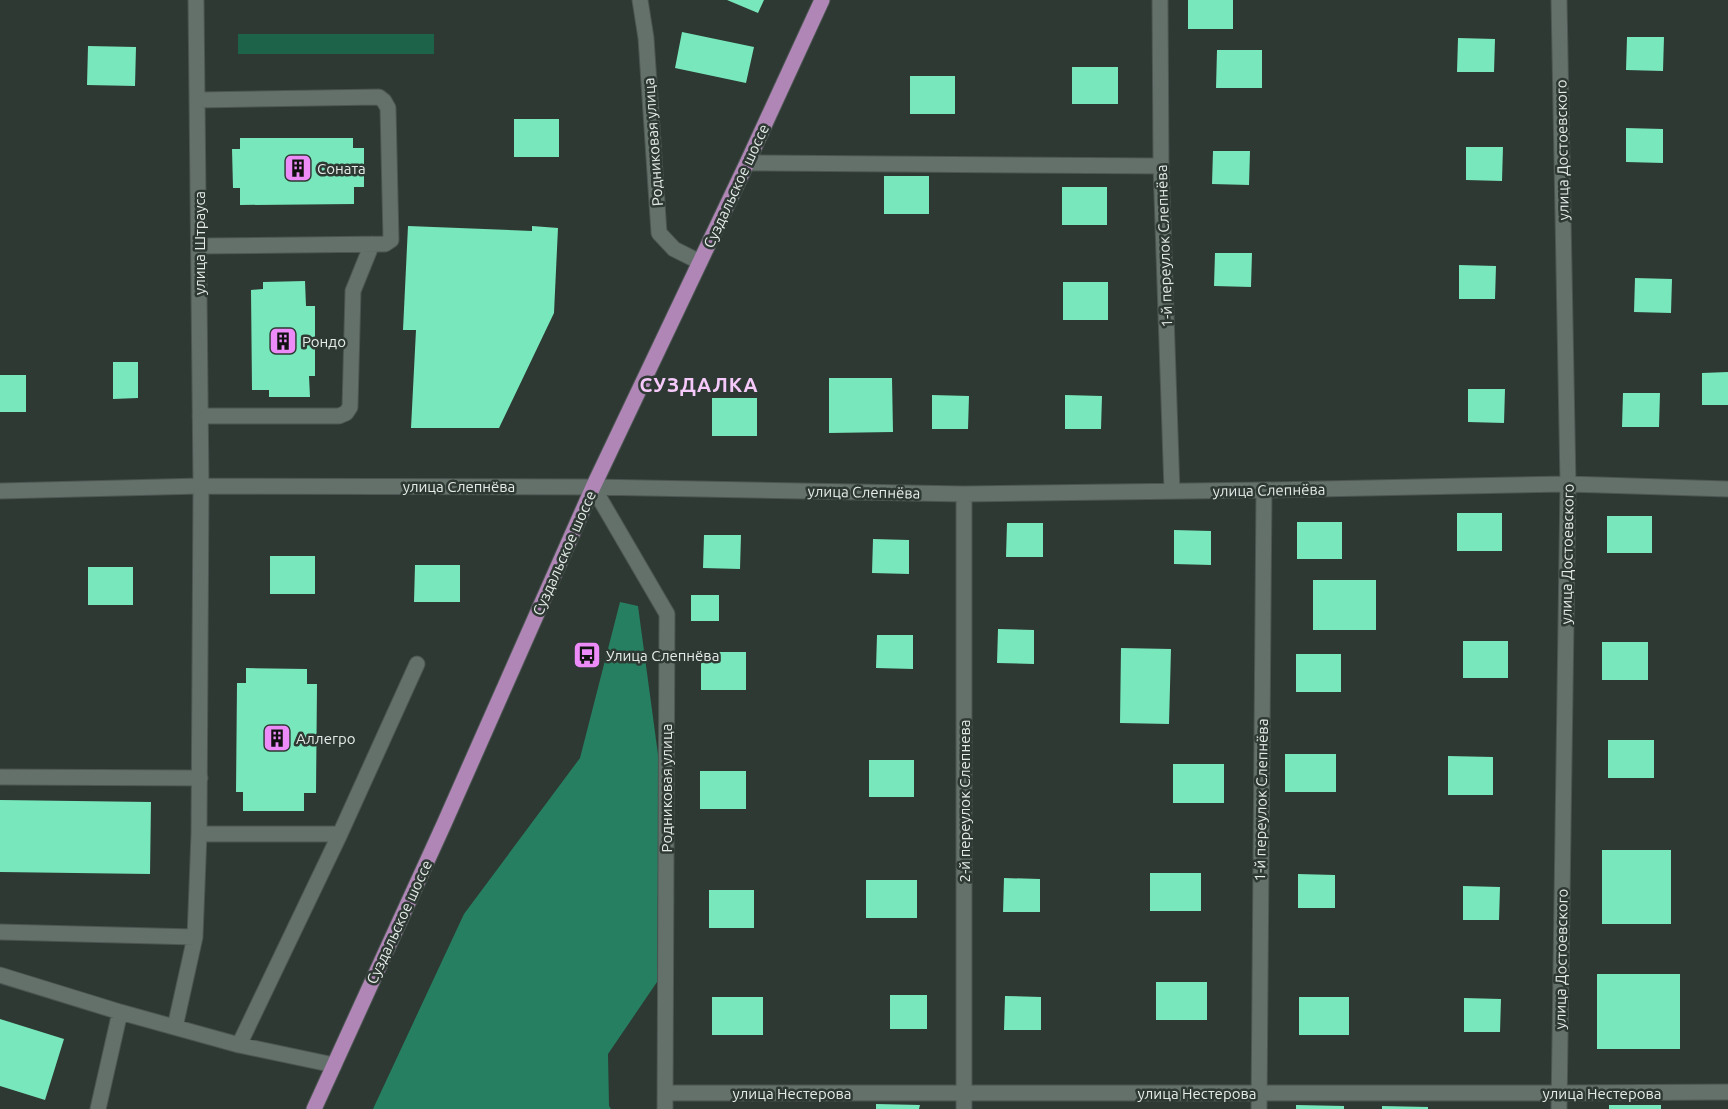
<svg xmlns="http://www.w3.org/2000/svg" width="1728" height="1109" font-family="Ubuntu,sans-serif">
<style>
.green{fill:#1c634a}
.forest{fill:#267f60}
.building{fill:#78e7bb}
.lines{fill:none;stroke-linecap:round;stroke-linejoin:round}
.minor-casing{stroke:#4c5551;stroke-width:17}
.major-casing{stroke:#4c5551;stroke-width:17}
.minor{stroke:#64706a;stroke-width:15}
.major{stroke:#af86b6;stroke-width:15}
.labels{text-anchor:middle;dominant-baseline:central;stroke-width:5;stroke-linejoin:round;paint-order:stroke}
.street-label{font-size:15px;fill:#e5ebe8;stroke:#2e3934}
.poi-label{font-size:15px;fill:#e5ebe8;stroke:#2e3934;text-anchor:start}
.district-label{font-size:20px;font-weight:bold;letter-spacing:1px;fill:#f5c9f9;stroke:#2e3934}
</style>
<rect width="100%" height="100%" fill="#2e3934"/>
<path class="green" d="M 238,34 L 434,34 L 434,54 L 238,54 Z"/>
<path class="forest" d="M 620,602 L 638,606 L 659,762 L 657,982 L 608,1054 L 609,1106 L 611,1109 L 373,1109 L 464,914 L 580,758 Z"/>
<path class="building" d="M 727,0 L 764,0 L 758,13 Z
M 1188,0 L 1233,0 L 1233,29 L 1188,29 Z
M 682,32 L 754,47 L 746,83 L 675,68 Z
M 1627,37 L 1664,37 L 1663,71 L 1626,70 Z
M 1458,38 L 1495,39 L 1494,72 L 1457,72 Z
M 88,46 L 136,47 L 135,86 L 87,85 Z
M 1217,50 L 1262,50 L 1262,88 L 1216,88 Z
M 1072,67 L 1118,67 L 1118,104 L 1072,104 Z
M 910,76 L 955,76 L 955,114 L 910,114 Z
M 514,119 L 559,119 L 559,157 L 514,157 Z
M 1626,128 L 1663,129 L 1663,163 L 1626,162 Z
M 240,138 L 353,138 L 353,148 L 364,148 L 364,187 L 354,187 L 354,204 L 240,205 L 240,188 L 233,188 L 232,149 L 240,149 Z
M 1466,147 L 1503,147 L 1502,181 L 1466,180 Z
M 1213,151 L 1250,151 L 1249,185 L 1212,184 Z
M 884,176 L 929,176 L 929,214 L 884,214 Z
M 1062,187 L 1107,187 L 1107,225 L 1062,225 Z
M 408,226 L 532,231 L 532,226 L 558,228 L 554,313 L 499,428 L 411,428 L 416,330 L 403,330 Z
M 1215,253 L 1252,253 L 1251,287 L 1214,286 Z
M 1459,265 L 1496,266 L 1495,299 L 1459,299 Z
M 1635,278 L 1672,279 L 1671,313 L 1634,312 Z
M 305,281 L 306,306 L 315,306 L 315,376 L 309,376 L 310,397 L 269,397 L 269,390 L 252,390 L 251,290 L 263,289 L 263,282 Z
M 1063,282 L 1108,282 L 1108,320 L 1063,320 Z
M 113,362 L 138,362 L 138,398 L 113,399 Z
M 1728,372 L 1728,405 L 1702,405 L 1702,373 Z
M 0,375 L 26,375 L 26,412 L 0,412 Z
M 829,378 L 892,378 L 893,432 L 829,433 Z
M 1468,389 L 1505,389 L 1504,423 L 1468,422 Z
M 1623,393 L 1660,393 L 1659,427 L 1622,427 Z
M 932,395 L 969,396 L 968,429 L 932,429 Z
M 1065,395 L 1102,396 L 1101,429 L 1065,429 Z
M 712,398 L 757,398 L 757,436 L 712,436 Z
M 1457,513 L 1502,513 L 1502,551 L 1457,551 Z
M 1607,516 L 1652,516 L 1652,553 L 1607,553 Z
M 1297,522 L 1342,522 L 1342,559 L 1297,559 Z
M 1007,523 L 1043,523 L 1043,557 L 1006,557 Z
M 1174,530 L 1211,531 L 1211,565 L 1174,564 Z
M 704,535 L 741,535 L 740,569 L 703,568 Z
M 873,539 L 909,540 L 909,574 L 872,573 Z
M 270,556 L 315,556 L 315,594 L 270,594 Z
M 415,565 L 460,565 L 460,602 L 414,602 Z
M 88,567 L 133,567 L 133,605 L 88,605 Z
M 1313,580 L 1376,580 L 1376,630 L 1313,630 Z
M 691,595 L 719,595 L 719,621 L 691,621 Z
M 998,629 L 1034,630 L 1034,664 L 997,663 Z
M 877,635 L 913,635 L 913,669 L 876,668 Z
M 1463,641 L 1508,641 L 1508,678 L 1463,678 Z
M 1602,642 L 1648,642 L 1648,680 L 1602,680 Z
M 1121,648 L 1171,649 L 1169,724 L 1120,723 Z
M 701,652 L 746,652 L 746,690 L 701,690 Z
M 1296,654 L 1341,654 L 1341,692 L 1296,692 Z
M 246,668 L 307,669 L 307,684 L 317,684 L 316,793 L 304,793 L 304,811 L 243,811 L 243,792 L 236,792 L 237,683 L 246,683 Z
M 1608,740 L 1654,740 L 1654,778 L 1608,778 Z
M 1285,754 L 1336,754 L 1336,792 L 1285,792 Z
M 1448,756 L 1493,757 L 1493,795 L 1448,795 Z
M 869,760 L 914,760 L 914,797 L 869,797 Z
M 1173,764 L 1224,764 L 1224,803 L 1173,803 Z
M 700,771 L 746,771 L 746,809 L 700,809 Z
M 0,800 L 151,802 L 150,874 L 0,872 Z
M 1602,850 L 1671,850 L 1671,924 L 1602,924 Z
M 1150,873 L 1201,873 L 1201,911 L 1150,911 Z
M 1298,874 L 1335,875 L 1335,908 L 1298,908 Z
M 1004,878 L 1040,879 L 1040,912 L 1003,912 Z
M 866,880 L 917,880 L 917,918 L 866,918 Z
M 1463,886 L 1500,887 L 1499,920 L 1463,920 Z
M 709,890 L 754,890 L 754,928 L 709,928 Z
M 1597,974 L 1680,974 L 1680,1049 L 1597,1049 Z
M 1156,982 L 1207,982 L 1207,1020 L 1156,1020 Z
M 890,995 L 927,995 L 927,1029 L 890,1029 Z
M 1005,996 L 1041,997 L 1041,1030 L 1004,1030 Z
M 712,997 L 763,997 L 763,1035 L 712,1035 Z
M 1299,997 L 1349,997 L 1349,1035 L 1299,1035 Z
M 1464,998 L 1501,999 L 1500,1032 L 1464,1032 Z
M 0,1019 L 64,1039 L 45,1100 L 0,1086 Z
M 876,1104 L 920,1105 L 919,1109 L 876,1109 Z
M 1296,1105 L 1344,1106 L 1344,1109 L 1296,1109 Z
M 1609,1105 L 1661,1105 L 1661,1109 L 1609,1109 Z
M 1382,1106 L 1428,1107 L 1428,1109 L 1382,1109 Z"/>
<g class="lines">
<g class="minor-casing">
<path id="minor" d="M 196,0 L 201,486 L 199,834 L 340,834 L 417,664
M 640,0 L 646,38 L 659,233 L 674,249 L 700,262
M 1160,0 L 1161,166 L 1172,491
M 197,100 L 379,97 L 384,101 L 388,108 L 391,240 L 385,244 L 199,246
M 747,163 L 1161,166
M 200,416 L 339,416 L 346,413 L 350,407 L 353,291 L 372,244
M 593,487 L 667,614 L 665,1109
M 0,491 L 201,486 L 593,487 L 964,494 L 1264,490 L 1568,484 L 1728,489
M 0,777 L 200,778
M 0,932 L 195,937
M 0,975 L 120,1012 L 239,1045 L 334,1065
M 175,1027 L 195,937 L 199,834
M 239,1045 L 340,834
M 666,1093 L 1559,1093 L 1728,1092
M 98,1109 L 120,1012
M 964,1109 L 964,494
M 1259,1109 L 1264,490
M 1559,1109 L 1568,484 L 1559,0"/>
</g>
<g class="major-casing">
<path id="major" d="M 314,1109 L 444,824 L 593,487 L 747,163 L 822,0"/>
</g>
<use href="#minor" class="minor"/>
<use href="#major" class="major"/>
</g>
<defs>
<g id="building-square" transform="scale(1.4375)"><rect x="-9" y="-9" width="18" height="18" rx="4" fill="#ed8cf9" stroke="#2e3934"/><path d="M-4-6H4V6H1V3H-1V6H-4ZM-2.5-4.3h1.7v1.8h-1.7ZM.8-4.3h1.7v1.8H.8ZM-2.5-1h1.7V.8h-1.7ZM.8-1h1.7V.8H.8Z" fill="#111"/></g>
<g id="bus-square" transform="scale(1.4375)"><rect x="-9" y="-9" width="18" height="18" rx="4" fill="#ed8cf9" stroke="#2e3934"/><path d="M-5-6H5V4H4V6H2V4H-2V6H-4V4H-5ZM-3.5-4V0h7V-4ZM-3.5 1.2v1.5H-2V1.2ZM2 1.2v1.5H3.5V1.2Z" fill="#111"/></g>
</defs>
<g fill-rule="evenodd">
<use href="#building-square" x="298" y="168"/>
<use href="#building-square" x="283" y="341"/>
<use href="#bus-square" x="587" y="655"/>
<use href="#building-square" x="277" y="738"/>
</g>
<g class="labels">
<g class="street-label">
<text transform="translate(653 142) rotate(-94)">Родниковая улица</text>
<text transform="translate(1562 150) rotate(-91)">улица Достоевского</text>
<text transform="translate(736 186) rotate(-65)">Суздальское шоссе</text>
<text transform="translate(199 243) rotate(-90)">улица Штрауса</text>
<text transform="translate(1164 246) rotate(-92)">1-й переулок Слепнёва</text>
<text x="459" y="486">улица Слепнёва</text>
<text transform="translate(1269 490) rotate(-1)">улица Слепнёва</text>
<text transform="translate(864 492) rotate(1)">улица Слепнёва</text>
<text transform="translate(564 553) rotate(-66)">Суздальское шоссе</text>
<text transform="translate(1567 554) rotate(-89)">улица Достоевского</text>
<text transform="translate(666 788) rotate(-90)">Родниковая улица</text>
<text transform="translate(1261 800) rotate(-89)">1-й переулок Слепнёва</text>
<text transform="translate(964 801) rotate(-90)">2-й переулок Слепнева</text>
<text transform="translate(399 922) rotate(-65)">Суздальское шоссе</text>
<text transform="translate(1561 959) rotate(-89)">улица Достоевского</text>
<text x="792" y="1093">улица Нестерова</text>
<text x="1197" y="1093">улица Нестерова</text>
<text x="1602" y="1093">улица Нестерова</text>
</g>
<g class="poi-label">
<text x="317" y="168">Соната</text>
<text x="302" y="341">Рондо</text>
<text x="606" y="655">Улица Слепнёва</text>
<text x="296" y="738">Аллегро</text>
</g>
<g class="district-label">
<text x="699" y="384">СУЗДАЛКА</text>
</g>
</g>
</svg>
